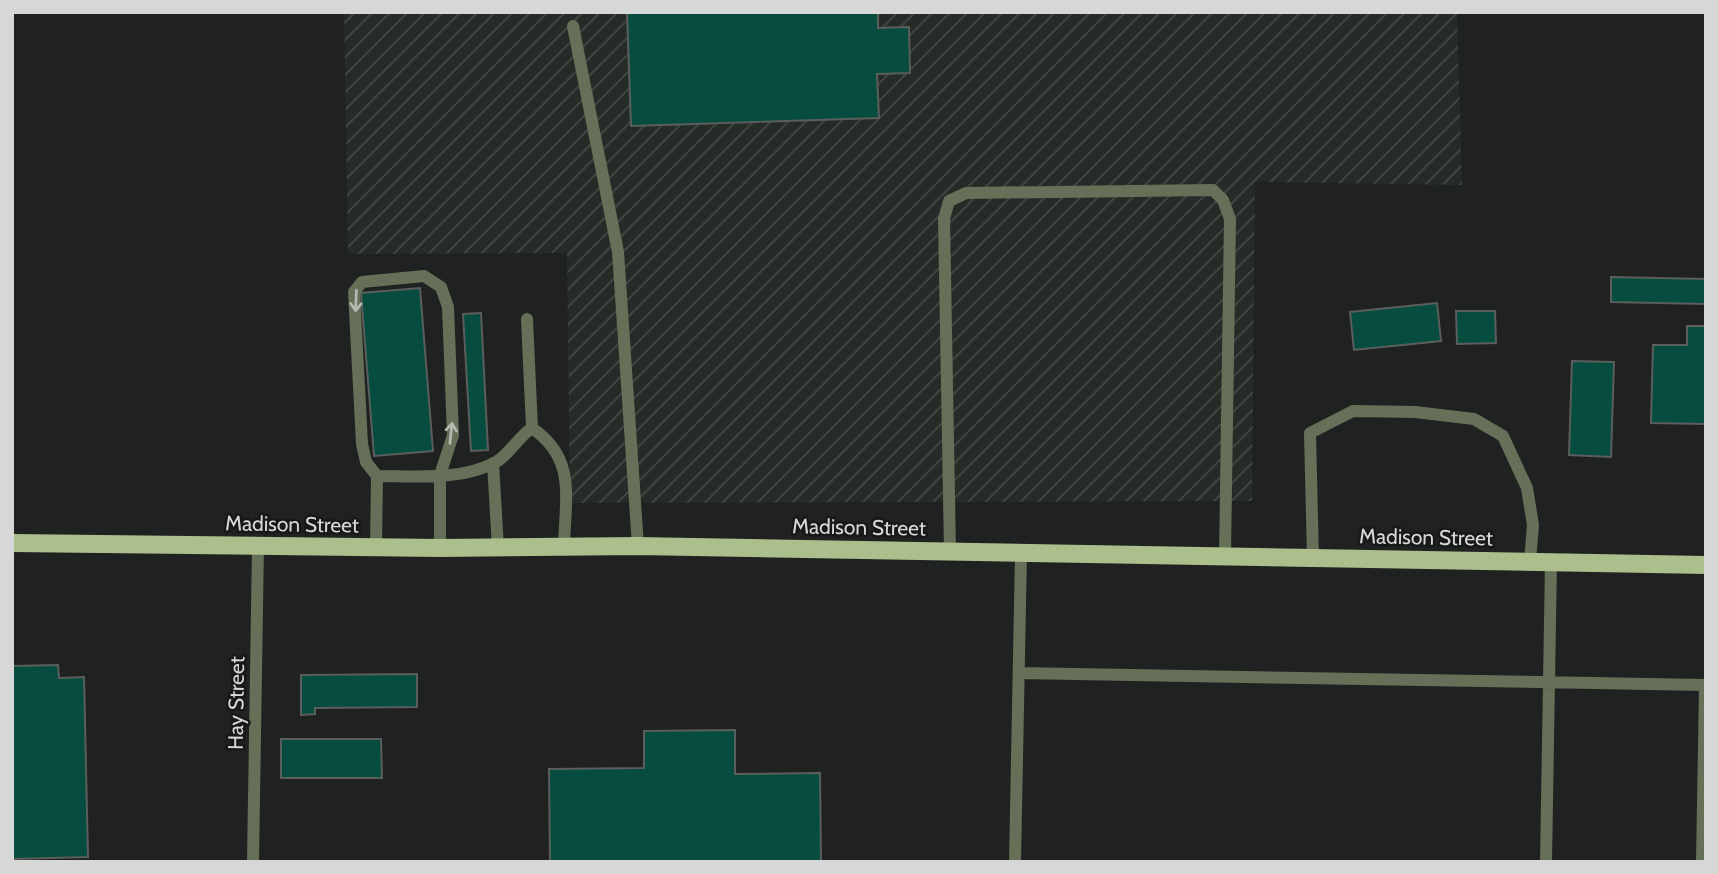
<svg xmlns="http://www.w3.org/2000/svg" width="1718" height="874" font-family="Cabin,sans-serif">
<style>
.industrial{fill:url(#industrial-furrows)}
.building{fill:#064c3f;stroke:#5a5e5d;stroke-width:2}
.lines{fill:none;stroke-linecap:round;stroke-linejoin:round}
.lane{stroke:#666f57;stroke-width:12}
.primary{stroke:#abbe8b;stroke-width:18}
.oneway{stroke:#b4b8b0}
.labels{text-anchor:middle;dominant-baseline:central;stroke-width:5;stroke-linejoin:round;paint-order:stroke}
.street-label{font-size:21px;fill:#d6d7d6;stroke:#161917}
</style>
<defs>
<pattern id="industrial-furrows" width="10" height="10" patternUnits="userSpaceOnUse" patternTransform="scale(1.75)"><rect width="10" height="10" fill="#252c27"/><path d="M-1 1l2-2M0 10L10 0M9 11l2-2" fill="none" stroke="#444a46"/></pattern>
</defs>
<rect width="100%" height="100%" fill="#1f2220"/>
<path class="industrial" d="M 344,12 L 1457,12 L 1462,185 L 1255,182 L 1252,501 L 570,503 L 567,253 L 348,254 Z"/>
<path class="building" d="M 627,12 L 878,12 L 878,28 L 909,27 L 910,73 L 877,74 L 879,118 L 631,126 Z
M 1611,277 L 1706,279 L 1706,304 L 1611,302 Z
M 420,288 L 433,451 L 374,456 L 361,293 Z
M 1437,303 L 1441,341 L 1354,350 L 1350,312 Z
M 1456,311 L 1495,311 L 1496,343 L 1457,344 Z
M 481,313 L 488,450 L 471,451 L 463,314 Z
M 1687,326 L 1706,326 L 1706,424 L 1651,423 L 1653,345 L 1687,345 Z
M 1572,361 L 1614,362 L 1611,457 L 1569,455 Z
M 58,665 L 59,678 L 84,677 L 88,857 L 12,859 L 12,666 Z
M 417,674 L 417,707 L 315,708 L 315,714 L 301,715 L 301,675 Z
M 735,730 L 735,774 L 820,773 L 821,862 L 550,862 L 549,769 L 644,768 L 644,731 Z
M 281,739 L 381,739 L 382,778 L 281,778 Z"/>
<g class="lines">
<path class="lane" d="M 573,26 L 618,252 L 638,546
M 532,428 C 577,459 565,498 564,547
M 493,463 L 498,548
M 377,476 L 366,462 L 362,444 L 354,292 L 362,282 L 424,276 L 441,287 L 448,307 L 453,435 L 440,475 L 440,548
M 376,548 L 377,476 C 414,476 462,481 496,462 C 510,454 518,437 532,428 L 527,319
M 950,552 L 944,219 L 949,201 L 966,193 L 1213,190 L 1223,200 L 1230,219 L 1225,556
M 1313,558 L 1310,433 L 1353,411 L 1415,412 L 1474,419 L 1503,436 L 1527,488 L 1533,525 L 1530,561
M 1019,673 L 1705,685 L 1702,862
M 253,862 L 258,546
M 1015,862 L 1021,553
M 1546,862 L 1551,562"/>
<path class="primary" d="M 12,543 L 440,548 L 638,546 L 1706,565"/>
</g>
<defs><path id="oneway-shaft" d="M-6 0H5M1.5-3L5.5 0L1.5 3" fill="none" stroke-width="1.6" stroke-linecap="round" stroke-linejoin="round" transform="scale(1.75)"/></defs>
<g class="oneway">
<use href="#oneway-shaft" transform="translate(356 301) rotate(92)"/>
<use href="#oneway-shaft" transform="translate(451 433) rotate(-84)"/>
</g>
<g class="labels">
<g class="street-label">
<text transform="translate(292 524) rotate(1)">Madison Street</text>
<text transform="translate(859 527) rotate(1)">Madison Street</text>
<text transform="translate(1426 537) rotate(1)">Madison Street</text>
<text transform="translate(236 703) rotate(-89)">Hay Street</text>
</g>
</g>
<rect width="1718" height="874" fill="none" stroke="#d6d7d6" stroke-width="28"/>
</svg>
